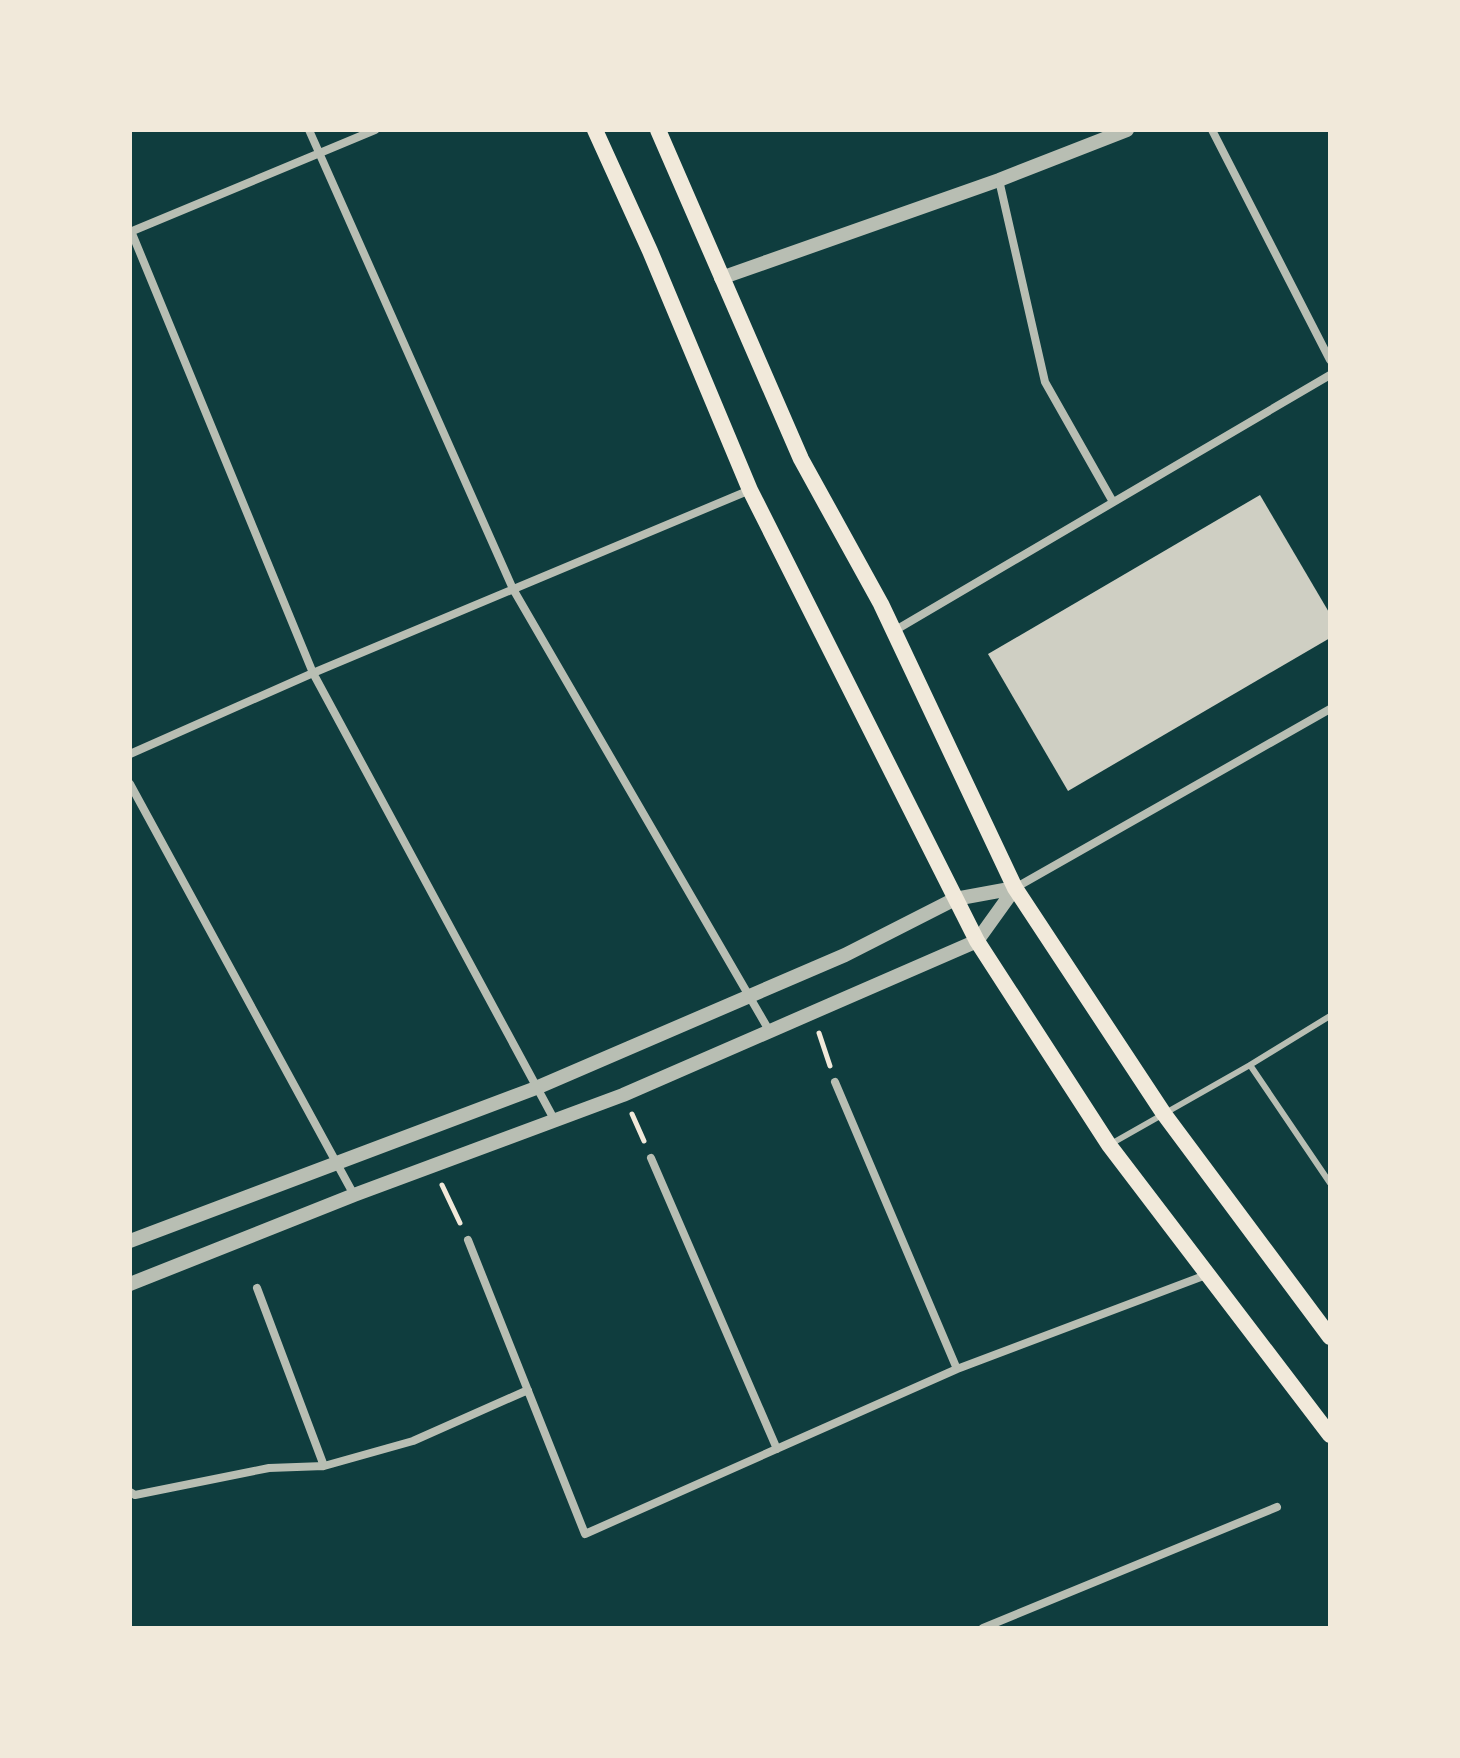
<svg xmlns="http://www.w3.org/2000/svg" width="1460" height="1758" font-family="'DejaVu Sans',sans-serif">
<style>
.building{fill:#cfcfc3}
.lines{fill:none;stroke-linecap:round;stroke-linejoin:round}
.path{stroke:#f1e9da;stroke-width:5}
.service{stroke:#b8beb3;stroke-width:6}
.minor{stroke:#b8beb3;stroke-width:8}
.tertiary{stroke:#b8beb3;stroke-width:14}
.secondary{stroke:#f1e9da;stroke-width:16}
</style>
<rect width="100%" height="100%" fill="#0f3d3e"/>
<path class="building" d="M 1260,495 L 1330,614 L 1330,638 L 1068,791 L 988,654 Z"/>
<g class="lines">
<path class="path" d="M 819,1033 L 830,1066
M 632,1114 L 644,1141
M 442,1185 L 460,1223"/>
<path class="service" d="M 1250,1065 L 1330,1183
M 1109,1145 L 1250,1065 L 1330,1016"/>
<path class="minor" d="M 309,130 L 513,589 L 770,1032
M 1212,130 L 1330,360
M 999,180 L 1045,382 L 1113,502
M 131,231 L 313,673 L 555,1121
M 130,232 L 375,130
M 894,631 L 1330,375
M 130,754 L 313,673 L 750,490
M 130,784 L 354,1195
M 1015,888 L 1330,709
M 835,1082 L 957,1369
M 651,1158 L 777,1449
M 468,1240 L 585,1534 L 957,1369 L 1206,1275
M 257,1288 L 324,1466
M 130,1492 L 135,1495 L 269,1468 L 324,1466 L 413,1441 L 528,1390
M 983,1628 L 1277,1507"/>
<path class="tertiary" d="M 721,278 L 999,180 L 1127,130
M 130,1241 L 536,1088 L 845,955 L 955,899 L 1015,888
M 130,1284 L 354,1195 L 623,1095 L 977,941 L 1015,888"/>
<path class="secondary" d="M 595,130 L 650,251 L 750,490 L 977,941 L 1109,1145 L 1330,1435
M 658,130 L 801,459 L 881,604 L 1015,888 L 1164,1114 L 1330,1337"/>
</g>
<rect width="1460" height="1758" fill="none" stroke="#f1e9da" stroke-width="264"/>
</svg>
